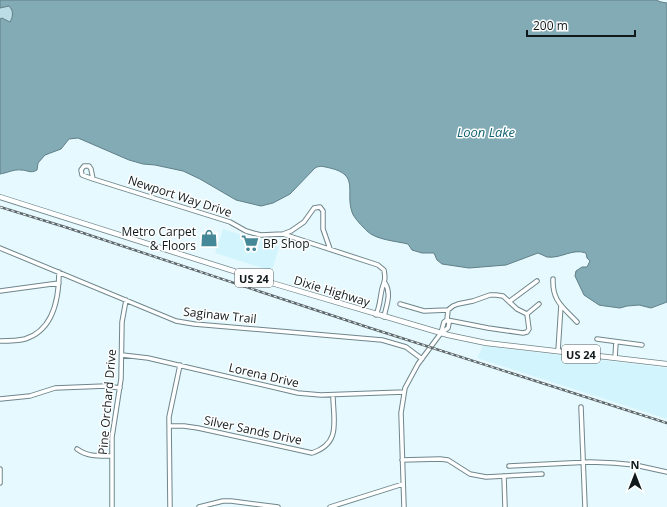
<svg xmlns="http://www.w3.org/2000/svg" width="667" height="507" font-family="'Open Sans',sans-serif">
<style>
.built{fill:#d2f4fd}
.green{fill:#bcdde6}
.water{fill:#83abb5;stroke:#607f87}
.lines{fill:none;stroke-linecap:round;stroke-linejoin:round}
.minor-casing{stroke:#6f868b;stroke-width:5.5}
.major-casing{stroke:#6f868b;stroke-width:6}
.minor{stroke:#fff;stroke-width:3.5}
.major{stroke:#fff;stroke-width:4.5}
.rail-casing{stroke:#5b676a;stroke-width:2.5}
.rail{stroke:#fff;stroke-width:1;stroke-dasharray:3;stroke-linecap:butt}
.labels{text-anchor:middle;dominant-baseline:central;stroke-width:3;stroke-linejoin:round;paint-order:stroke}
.shield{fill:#fff;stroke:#585e5f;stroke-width:1}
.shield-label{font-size:11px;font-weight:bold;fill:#10191b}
.street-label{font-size:12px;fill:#10191b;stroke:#fff}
.poi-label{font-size:12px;fill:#10191b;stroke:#fff;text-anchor:end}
.water-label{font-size:13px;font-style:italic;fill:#116272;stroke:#fff}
</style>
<rect width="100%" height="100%" fill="#e6f9fe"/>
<path class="built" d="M 223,229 L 279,247 L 272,271 L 215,253 Z
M 483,346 L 667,368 L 667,419 L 477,358 Z"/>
<path class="green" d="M 9,6 C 14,11 13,17 10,22 L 2,18 L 0,19 L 0,8 Z"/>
<path class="water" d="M 0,0 L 656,0 L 661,2 L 667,3 L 667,302 L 651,308 L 639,305 L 627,306 L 620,308 L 605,306 L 599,305 L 584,295 L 575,276 L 576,271 L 582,267 L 587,267 L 590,261 L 587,258 L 586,253 C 572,248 561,259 547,257 C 544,256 541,254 538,253 L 506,265 L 469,268 L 442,264 L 437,260 L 434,253 L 422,253 L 412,250 L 408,244 C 396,241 376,240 367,231 C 363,227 353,217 352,212 C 345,192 360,175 330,168 C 325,167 320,165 315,168 L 290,194 L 273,203 L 261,206 L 236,200 L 200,179 L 183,171 L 155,165 L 143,164 L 129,160 L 78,138 L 69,139 L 61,149 L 45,155 L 38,163 L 37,170 C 30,174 28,170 21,170 C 14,169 7,173 0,174 L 0,19 L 2,18 L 10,22 C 13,17 14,11 9,6 L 0,8 Z"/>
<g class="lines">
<g class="minor-casing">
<path id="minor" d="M 93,179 L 82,175 L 81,170 L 84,166 L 89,166 L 91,169 L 93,179 L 230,222 L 246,231 L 253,233 L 261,235 L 283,234 L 378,265 L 384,270 C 386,281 384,281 382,289 C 380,298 380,306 376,315
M 283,234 L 291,231 L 304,222 L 314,208 L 320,207 L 323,211 L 323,229 L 330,249
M 0,248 L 176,321 L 194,324 L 382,340 L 406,347 L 422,359
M 553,279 C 552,301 563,307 577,322
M 0,291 L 59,283
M 510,301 L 537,281
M 400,304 L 424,311 L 448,310 L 453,306 L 458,304 L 473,301 L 490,295 L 496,295 L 503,296 L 517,309 L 527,314
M 448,310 L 447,320 L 488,328 L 523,333 L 527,332 L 529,329 L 527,314
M 527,314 L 539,304
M 384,317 C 386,306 392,294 385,283
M 597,339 L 642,345
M 0,341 C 8,341 17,341 25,339 C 54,330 59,297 59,272
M 558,351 L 561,305
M 122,355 L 148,358 L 298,393 L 321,395 L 404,392
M 615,358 L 616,342
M 0,399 L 30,396 L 55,388 L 106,386 L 120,388
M 581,407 L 585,507
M 169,426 L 184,426 L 198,428 L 312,453 C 342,443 333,420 333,395
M 77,449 C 88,457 99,456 112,456
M 402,460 L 440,459 L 448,460 L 470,474 L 486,477 L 542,474
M 509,466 L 590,462 L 614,463 L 635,465 L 667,472
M 0,469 L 0,483
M 504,476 L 505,507
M 112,507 L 112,437 L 121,379 L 122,322 L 126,300
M 170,507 L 169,417 L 180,365
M 199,507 L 223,501 L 231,501 L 278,507
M 330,507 L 403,484
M 404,507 L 401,413 L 405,388 L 418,364 L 441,333 L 448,328 L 449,323 L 447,320 L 444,322 L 441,333"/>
</g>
<g class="major-casing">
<path id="major" d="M 0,197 L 265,281 L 448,335 L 486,343 L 667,364"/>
</g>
<use href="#minor" class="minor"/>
<use href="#major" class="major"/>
<g class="rail-casing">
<path id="rail" d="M 0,207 L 65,227 L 367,327 L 667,423"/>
</g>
<use href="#rail" class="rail"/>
</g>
<defs>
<g id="shop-bare" transform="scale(1.38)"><path d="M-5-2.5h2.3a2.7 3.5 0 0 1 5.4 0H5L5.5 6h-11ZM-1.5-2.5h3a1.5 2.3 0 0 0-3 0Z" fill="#458897" stroke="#fff" stroke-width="2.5" paint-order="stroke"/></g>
<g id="supermarket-bare" transform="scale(1.38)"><path d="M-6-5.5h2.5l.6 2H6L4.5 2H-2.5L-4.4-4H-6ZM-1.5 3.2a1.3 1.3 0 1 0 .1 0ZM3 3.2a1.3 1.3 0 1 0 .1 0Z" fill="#458897" stroke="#fff" stroke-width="2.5" paint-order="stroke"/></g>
</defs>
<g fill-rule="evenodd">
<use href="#shop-bare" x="209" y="238"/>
<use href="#supermarket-bare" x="250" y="243"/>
</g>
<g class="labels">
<g class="shield">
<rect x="235" y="269" width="38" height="18" rx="3"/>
<rect x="562" y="345" width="38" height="18" rx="3"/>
</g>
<g class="shield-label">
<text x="254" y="278">US 24</text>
<text x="581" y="354">US 24</text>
</g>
<g class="street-label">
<text transform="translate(180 196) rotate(18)">Newport Way Drive</text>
<text transform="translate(332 291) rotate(17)">Dixie Highway</text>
<text transform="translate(220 315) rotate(6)">Saginaw Trail</text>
<text transform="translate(264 375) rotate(13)">Lorena Drive</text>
<text transform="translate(107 402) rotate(-85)">Pine Orchard Drive</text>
<text transform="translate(253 430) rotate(12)">Silver Sands Drive</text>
</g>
<g class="poi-label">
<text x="196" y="231">Metro Carpet<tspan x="196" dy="14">&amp; Floors</tspan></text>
<text x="263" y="243" text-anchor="start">BP Shop</text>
</g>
<g class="water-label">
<text x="486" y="132">Loon Lake</text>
</g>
</g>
<g transform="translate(635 475)" stroke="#ffffff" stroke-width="3" paint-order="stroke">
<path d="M0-3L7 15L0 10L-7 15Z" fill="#10191b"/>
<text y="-6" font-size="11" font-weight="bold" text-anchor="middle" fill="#10191b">N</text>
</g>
<path d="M527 30v6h108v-6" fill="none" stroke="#10191b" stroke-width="2"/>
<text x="533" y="30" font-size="12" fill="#10191b" stroke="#ffffff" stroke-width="3" paint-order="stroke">200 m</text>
</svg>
